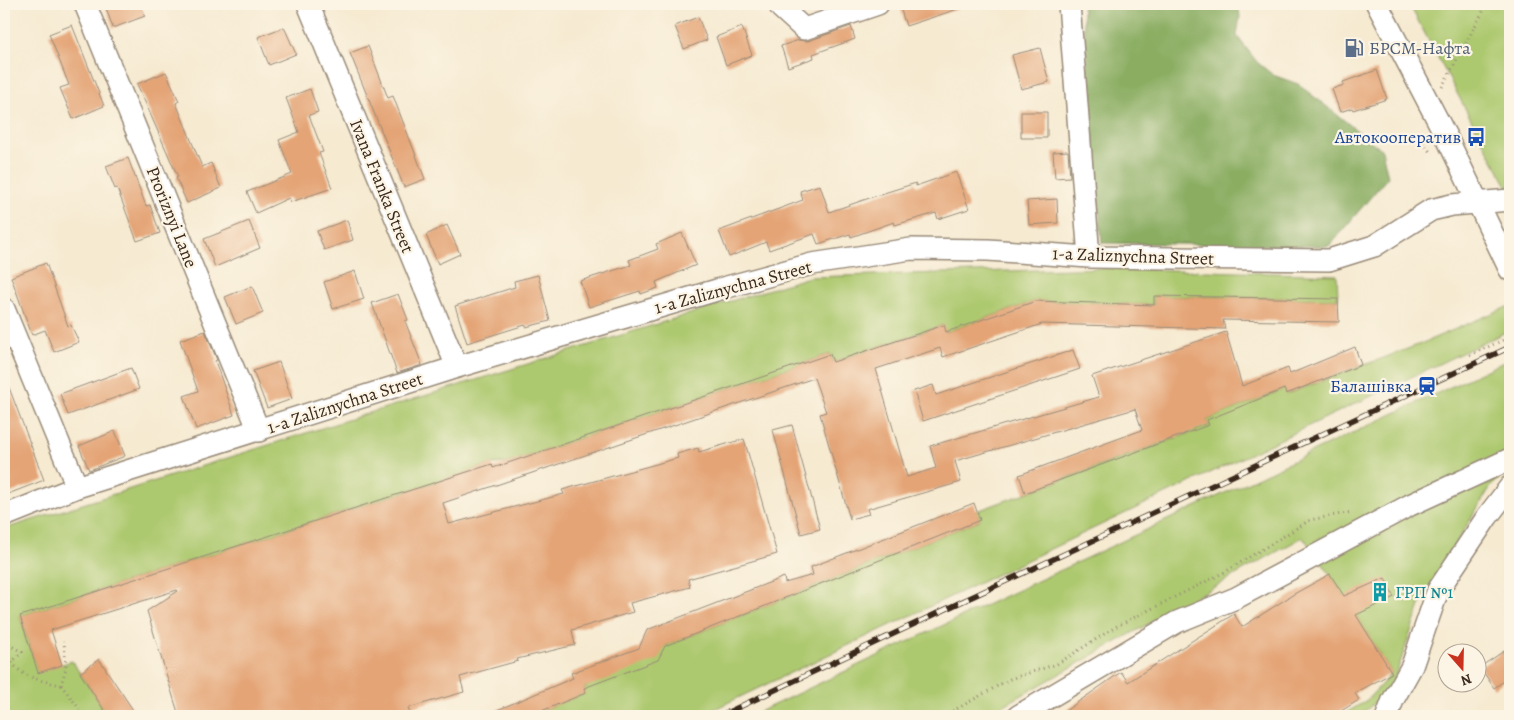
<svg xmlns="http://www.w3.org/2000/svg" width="1514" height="720" font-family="Alegreya,serif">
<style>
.green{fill:#adc96f;stroke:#747a46}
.forest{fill:#8aad62;stroke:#626c40}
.building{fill:#e4a476}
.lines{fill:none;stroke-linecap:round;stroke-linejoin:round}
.minor-casing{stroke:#988a78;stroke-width:24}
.path{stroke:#988a78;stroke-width:3;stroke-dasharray:1 4;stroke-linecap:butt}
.minor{stroke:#fff;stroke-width:21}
.rail-casing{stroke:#3b2a1e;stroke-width:5.5}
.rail{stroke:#fcf5e5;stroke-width:4;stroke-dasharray:11;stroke-linecap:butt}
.labels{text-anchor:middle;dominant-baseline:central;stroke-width:4.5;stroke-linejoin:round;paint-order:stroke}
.service-label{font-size:18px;fill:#4e5e75;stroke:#fcf5e5;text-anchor:start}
.transit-label{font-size:18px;fill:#164399;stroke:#fcf5e5;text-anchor:end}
.street-label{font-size:18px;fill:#3b2a1e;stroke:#fcf5e5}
.culture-label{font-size:18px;fill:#0d838f;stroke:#fcf5e5;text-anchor:start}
</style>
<rect width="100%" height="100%" fill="#fcf5e5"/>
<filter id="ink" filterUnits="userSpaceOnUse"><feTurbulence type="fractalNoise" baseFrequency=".02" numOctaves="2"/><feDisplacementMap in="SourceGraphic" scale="10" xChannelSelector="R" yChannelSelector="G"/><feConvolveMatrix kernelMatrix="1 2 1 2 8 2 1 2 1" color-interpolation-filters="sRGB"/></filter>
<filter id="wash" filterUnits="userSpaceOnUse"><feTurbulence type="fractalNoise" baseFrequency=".0096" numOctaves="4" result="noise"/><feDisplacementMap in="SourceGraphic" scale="20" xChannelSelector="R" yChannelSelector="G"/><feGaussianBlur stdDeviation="1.12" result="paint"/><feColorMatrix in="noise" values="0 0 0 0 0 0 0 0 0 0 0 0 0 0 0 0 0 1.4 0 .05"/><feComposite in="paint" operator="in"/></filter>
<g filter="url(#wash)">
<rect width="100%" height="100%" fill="#f6ead1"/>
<path class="green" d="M 1409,4 L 1510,4 L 1510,187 L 1508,188 Z
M 1106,268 L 1337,275 L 1338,299 L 1154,296 L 1154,305 L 1036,301 L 946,332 L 943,325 L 833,362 L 830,354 L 508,463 L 492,464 L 20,616 L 38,672 L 72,661 L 108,716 L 4,716 L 4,529 L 366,414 L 809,277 Z
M 1507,307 L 1510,313 L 1510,330 L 700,716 L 529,716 L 585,693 L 584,688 L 665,646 L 980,520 L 977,511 L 1209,426 L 1207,420 L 1284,389 L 1287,394 L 1418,345 Z
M 1510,359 L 1510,469 L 1491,486 L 1423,597 L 1393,683 L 1369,708 L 1357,716 L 1341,716 L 1367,700 L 1392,673 L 1330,574 L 1303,537 L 985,716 L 750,716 Z"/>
<path class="forest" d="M 1082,4 L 1238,4 L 1240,16 L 1237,36 L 1257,62 L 1273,75 L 1298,84 L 1382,150 L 1388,177 L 1329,246 L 1102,243 Z"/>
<g id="blocks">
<path class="building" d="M 117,4 L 140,4 L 145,16 L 113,28 L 106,8 Z
M 899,4 L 964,4 L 964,7 L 906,26 Z
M 698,17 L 707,40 L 684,49 L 675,26 Z
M 72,25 L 104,106 L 73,119 L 60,88 L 69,85 L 49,34 Z
M 851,26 L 855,39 L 813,54 L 814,58 L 788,67 L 781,46 L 799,40 L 808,41 Z
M 284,27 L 296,54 L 269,65 L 258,37 Z
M 742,27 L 752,55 L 726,65 L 716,37 Z
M 368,46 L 388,98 L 393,96 L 425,179 L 404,187 L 350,53 Z
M 1040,48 L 1049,82 L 1021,89 L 1012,55 Z
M 1377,70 L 1387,99 L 1353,110 L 1352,108 L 1340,112 L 1332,89 L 1344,85 L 1343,82 Z
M 166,72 L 179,101 L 176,103 L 202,167 L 211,163 L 221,188 L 187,203 L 176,178 L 178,177 L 137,84 Z
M 310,89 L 318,112 L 309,115 L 323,152 L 319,153 L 332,188 L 291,202 L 289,198 L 256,213 L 247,192 L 292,174 L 279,140 L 299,132 L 286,98 Z
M 1021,112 L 1047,112 L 1047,138 L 1021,138 Z
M 1068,151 L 1070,177 L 1055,178 L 1053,152 Z
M 128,158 L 146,206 L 150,205 L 160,233 L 137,241 L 117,188 L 115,189 L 106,166 Z
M 956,172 L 969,209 L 938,219 L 936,213 L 895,225 L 894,222 L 851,237 L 850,234 L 818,244 L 814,234 L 769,250 L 766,242 L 729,257 L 719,231 L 803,200 L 800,191 L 820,185 L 829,212 L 884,193 L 916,183 L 916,186 Z
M 1057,199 L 1058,223 L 1029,225 L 1027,201 Z
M 347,220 L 353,240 L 324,250 L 317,231 Z
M 249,221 L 260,248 L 215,267 L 204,239 Z
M 447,225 L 460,254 L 438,264 L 426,235 Z
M 682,233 L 696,265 L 656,282 L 658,288 L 641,294 L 640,291 L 589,307 L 580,281 L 631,265 L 629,260 L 658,249 L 656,244 Z
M 46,263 L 68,326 L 71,325 L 79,342 L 54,352 L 45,330 L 32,335 L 11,277 Z
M 355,271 L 364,299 L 333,309 L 324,282 Z
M 538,275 L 550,321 L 526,327 L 525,325 L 467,343 L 455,306 L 515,287 L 514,281 Z
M 252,286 L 263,313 L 236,324 L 225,297 Z
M 398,294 L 408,320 L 405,321 L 422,365 L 397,373 L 372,303 Z
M 1154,296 L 1338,299 L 1339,322 L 1223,320 L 1225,329 L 1042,324 L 943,357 L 940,348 L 876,369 L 907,477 L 936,468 L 930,446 L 1099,397 L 1092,376 L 1226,332 L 1242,386 L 1288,368 L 1290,374 L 1355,347 L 1361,365 L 1286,394 L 1284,389 L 1207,420 L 1209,425 L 1025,493 L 1019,475 L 1142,430 L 1135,409 L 955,461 L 961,482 L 867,509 L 869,514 L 850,519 L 820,414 L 826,412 L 814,378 L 443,503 L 449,524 L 564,494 L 562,490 L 678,458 L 677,454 L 698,448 L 699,452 L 744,439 L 777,554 L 688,579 L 690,587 L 630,603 L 633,612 L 572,630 L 575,645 L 517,659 L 518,661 L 460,677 L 464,692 L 408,708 L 411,716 L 179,716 L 147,611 L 178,591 L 177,590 L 51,630 L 62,665 L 38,673 L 20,616 L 492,464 L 493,468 L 830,354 L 833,362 L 944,325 L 946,332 L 1036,301 L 1154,305 Z
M 205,331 L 217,360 L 215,361 L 234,415 L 196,429 L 184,396 L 198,391 L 180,340 Z
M 1073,350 L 1080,369 L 923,421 L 914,391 L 933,385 L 936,395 Z
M 279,362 L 292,399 L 267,408 L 253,371 Z
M 131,368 L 139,389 L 68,415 L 60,394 Z
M 4,377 L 5,377 L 44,480 L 8,494 L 4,484 Z
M 792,425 L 820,529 L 801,534 L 773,430 Z
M 115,431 L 125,456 L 89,470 L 79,446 Z
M 974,503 L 980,520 L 665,646 L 658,660 L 584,688 L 586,693 L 529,716 L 483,716 L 573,678 L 571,673 L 639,648 L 647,630 L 784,577 L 785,583 L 813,575 L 811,567 Z
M 1330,574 L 1344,596 L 1385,578 L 1394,597 L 1356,615 L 1392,673 L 1355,693 L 1359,700 L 1333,716 L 1058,716 L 1121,672 L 1128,682 L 1234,614 L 1242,627 L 1294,594 Z
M 1510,647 L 1510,677 L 1494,688 L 1480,667 Z
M 99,659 L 137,716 L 108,716 L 80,673 Z"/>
</g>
</g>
<g filter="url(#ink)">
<use href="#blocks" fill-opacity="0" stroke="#988a78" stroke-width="1"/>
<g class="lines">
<g class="minor-casing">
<path id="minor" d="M 85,4 L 259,431
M 308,4 L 457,367
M 779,4 L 781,8 L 804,29 L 878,4
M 1069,4 L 1089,257
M 1377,4 L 1447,138 L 1510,270
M 4,309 L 77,487
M 4,516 L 77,487 L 457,367 L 727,287 L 812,264 L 911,249 L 988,250 L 1089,257 L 1329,260 L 1374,246 L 1431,210 L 1452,205 L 1510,200
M 1018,716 L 1177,622 L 1236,598 L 1410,505 L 1510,459
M 1387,716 L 1393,700 L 1412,666 L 1438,590 L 1487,517 L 1510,487"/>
</g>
<path class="path" d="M 1442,87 L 1487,4
M 1420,138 L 1430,152
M 1470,355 L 1510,337
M 4,642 L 22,652 L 12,662 C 20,677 46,682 61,685 L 66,668 L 64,641
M 61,685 L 85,716
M 944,716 L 1010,679 L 1057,664 L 1117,626 L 1225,572 L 1310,520 L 1352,512"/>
<use href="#minor" class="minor"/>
<g class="rail-casing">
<path id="rail" d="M 720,716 L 963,601 L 1510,347"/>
</g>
<use href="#rail" class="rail"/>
</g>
</g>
<defs>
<g id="fuel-bare" transform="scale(1.5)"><path d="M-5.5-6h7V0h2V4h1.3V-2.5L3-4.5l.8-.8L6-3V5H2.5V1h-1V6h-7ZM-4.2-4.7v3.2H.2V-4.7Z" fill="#5c6f8a" stroke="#fcf5e5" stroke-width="2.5" paint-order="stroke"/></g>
<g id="bus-bare" transform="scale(1.5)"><path d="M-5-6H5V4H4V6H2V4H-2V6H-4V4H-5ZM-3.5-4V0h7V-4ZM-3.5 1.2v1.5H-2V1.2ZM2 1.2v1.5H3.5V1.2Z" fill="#1a4fb4" stroke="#fcf5e5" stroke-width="2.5" paint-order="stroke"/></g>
<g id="station-bare" transform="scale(1.5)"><path d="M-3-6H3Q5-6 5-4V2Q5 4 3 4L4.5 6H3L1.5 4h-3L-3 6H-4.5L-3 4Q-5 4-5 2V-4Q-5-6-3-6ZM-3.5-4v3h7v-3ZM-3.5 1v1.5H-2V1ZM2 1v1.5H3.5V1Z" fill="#1a4fb4" stroke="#fcf5e5" stroke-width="2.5" paint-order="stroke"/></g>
<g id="building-bare" transform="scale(1.5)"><path d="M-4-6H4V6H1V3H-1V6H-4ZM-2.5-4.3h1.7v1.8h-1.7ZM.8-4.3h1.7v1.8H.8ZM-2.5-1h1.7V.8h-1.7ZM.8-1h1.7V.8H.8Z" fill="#0f9aa8" stroke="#fcf5e5" stroke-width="2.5" paint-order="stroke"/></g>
</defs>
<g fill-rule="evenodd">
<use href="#fuel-bare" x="1354" y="48"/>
<use href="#bus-bare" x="1476" y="137"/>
<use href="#station-bare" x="1427" y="386"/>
<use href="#building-bare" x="1380" y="592"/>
</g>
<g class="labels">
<g class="service-label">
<text x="1369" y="48">БРСМ-Нафта</text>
</g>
<g class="transit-label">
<text x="1461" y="137">Автокооператив</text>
<text x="1412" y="386">Балашівка</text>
</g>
<g class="street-label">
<text transform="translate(382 186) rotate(68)">Ivana Franka Street</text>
<text transform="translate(172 217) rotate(68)">Proriznyi Lane</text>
<text transform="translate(1133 256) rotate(2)">1-a Zaliznychna Street</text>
<text transform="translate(733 287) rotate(-15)">1-a Zaliznychna Street</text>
<text transform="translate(345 403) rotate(-18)">1-a Zaliznychna Street</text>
</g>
<g class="culture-label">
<text x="1395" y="592">ГРП №1</text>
</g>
</g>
<rect width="1514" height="720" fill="none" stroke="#fcf5e5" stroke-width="20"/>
<g transform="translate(1462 668) rotate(160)"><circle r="24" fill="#fcf5e5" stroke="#afa495"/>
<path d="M0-4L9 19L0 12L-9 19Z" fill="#c8321e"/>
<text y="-8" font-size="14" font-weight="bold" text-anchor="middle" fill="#3b2a1e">N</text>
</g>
</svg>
